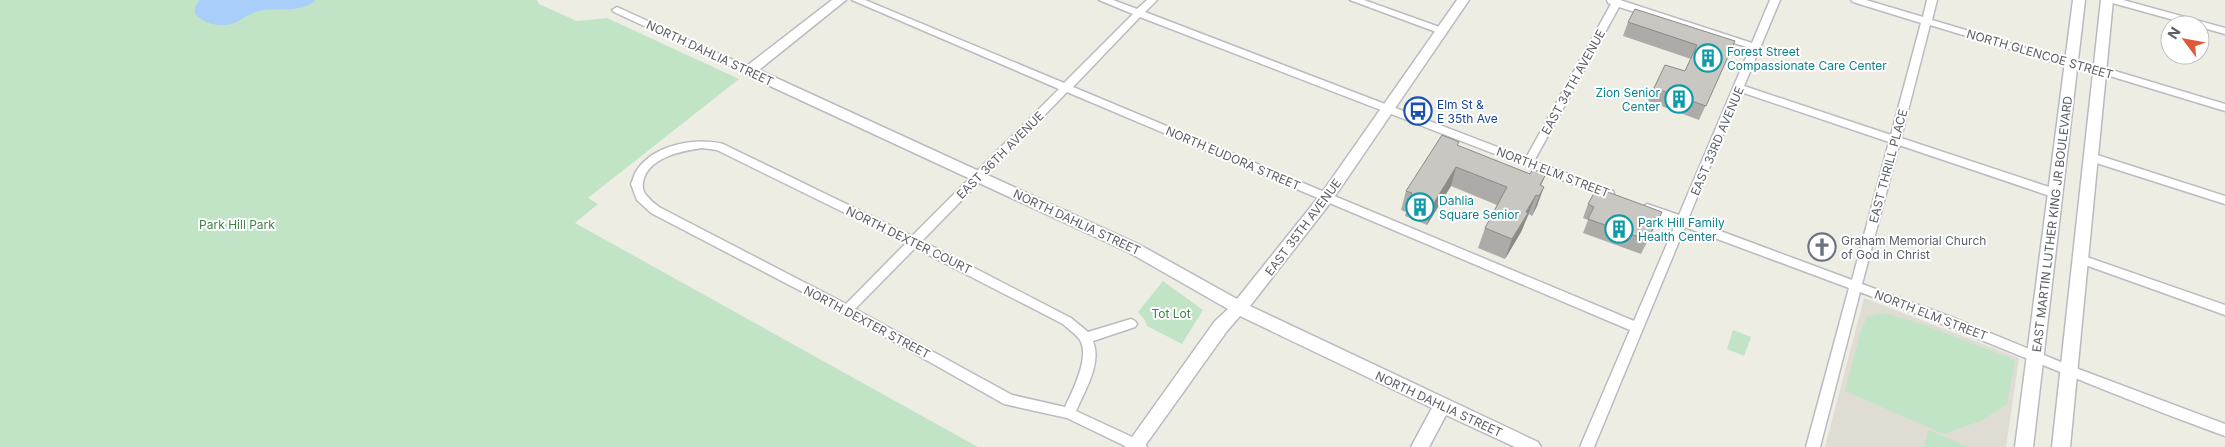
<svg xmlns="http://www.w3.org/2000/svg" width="2225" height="447" font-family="Inter,sans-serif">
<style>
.education{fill:#dedcd3}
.green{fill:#c2e4c6}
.water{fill:#a9cefa}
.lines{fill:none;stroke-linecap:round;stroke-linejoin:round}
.street-casing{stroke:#b9bbc0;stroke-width:3}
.secondary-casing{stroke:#b8babf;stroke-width:3}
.street{fill:#fff;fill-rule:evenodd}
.secondary{fill:#fff;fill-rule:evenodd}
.wall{fill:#adaba7}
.shaded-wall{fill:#8d8b88}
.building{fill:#c9c7c2;stroke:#8d8b88}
.labels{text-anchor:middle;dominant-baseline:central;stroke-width:4;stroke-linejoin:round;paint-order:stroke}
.culture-label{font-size:12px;fill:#0d838f;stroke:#fff;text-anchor:start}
.street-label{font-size:12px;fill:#5c5f64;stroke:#fff}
.transit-label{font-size:12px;fill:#164399;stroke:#fff;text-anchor:start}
.park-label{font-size:12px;fill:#3b8446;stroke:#fff}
.worship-label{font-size:12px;fill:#5b616d;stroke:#fff;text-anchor:start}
</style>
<rect width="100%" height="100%" fill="#eeede4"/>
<path class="education" d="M 1864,298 L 2019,358 L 2006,447 L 1825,447 Z"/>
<path class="green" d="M 0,0 L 537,0 L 539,4 L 577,21 L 607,18 L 739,79 L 588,198 L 598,204 L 575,223 L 978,447 L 0,447 Z
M 1163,281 L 1203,310 L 1182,344 L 1147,326 L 1145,320 L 1138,312 Z
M 1884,313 L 1916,322 L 2015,360 L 2007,404 L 1983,420 L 1944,434 L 1845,391 L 1861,331 L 1867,317 Z
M 1733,330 L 1751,337 L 1744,356 L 1727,349 Z
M 1928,430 L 1968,447 L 1925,447 Z"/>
<path class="water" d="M 200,0 L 315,0 C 303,14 275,7 259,11 C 245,14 237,26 223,25 C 212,25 203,22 195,14 L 195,6 Z"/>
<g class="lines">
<g class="street-casing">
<path id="street" d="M 852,0 L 865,0 L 1064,83 L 1133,14 L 1099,0 L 1113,0 L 1137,9 L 1147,0 L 1157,0 L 1145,12 L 1526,158 L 1611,4 L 1608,3 L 1607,0 L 1620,0 L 1752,43 L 1770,0 L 1780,0 L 1744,86 L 1891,135 L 1921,23 L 1853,2 L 1851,0 L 1866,0 L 1923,17 L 1927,0 L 1937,0 L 1932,20 L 2073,62 L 2105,68 L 2225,104 L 2225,111 L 2100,73 L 2069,67 L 1930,25 L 1901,138 L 2058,190 L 2059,193 L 2054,197 L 2050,196 L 1899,145 L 1862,284 L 1951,317 L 2073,367 L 2225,424 L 2225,436 C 2102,392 1982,338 1860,292 L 1820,447 L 1806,447 L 1849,288 L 1685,227 L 1594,447 L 1580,447 L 1630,330 L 1067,92 L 922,241 L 1071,318 L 1088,332 L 1131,319 L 1135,321 L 1137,324 L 1135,327 L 1093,341 C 1102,363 1085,390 1076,411 L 1145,443 L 1147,447 L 1127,447 L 1067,418 L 1004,404 L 843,313 L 651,213 L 637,200 L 631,184 C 633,180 634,174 637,170 C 654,145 695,137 723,144 L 912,236 L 1059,89 ZM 1619,7 L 1750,48 L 1679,215 L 1647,204 L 1641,208 L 1643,211 L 1676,223 L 1634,321 L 1073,87 L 1140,17 L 1609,198 L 1614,194 L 1613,191 L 1534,161 ZM 1741,92 L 1889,142 L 1852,280 L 1688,219 ZM 702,148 L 717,150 L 906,243 L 846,304 L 659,207 C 655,204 650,200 647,196 C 642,191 642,184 644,178 C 652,156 683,151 702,148 ZM 915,248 L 1063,324 C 1068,329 1076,334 1080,340 C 1090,357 1073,390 1065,407 L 1012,395 L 855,309 Z
M 1350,0 L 1364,0 L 1445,29 L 1447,31 L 1442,34 L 1439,33 Z
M 2107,0 L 2123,0 L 2225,28 L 2225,34 L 2200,27 L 2200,25 L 2192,25 L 2109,2 Z
M 617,7 L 753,69 L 754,71 L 749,74 L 745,73 L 614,12 L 612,10 Z
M 2091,153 L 2225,196 L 2225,204 L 2087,160 L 2086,157 L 2087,154 Z
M 2081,255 L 2225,305 L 2225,315 L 2077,262 L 2075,259 L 2077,256 Z"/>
</g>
<g class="secondary-casing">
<path id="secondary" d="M 832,0 L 846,0 L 759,70 L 1140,245 L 1237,299 L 1321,194 L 1457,0 L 1469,0 L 1331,202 L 1250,306 L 1538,442 L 1541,447 L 1515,447 L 1446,415 L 1429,447 L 1411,447 L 1432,408 L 1240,316 L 1227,331 L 1144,447 L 1125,447 L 1215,321 L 1228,309 L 1130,253 L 744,74 L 742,71 L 744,68 Z
M 2073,0 L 2085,0 L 2033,447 L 2015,447 Z
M 2101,0 L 2113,0 L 2070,447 L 2052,447 Z"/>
</g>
<use href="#street" class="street"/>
<use href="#secondary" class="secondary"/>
</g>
<path class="wall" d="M 1628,22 L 1735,41 L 1699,120 L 1648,101 L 1654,88 L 1685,71 L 1691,59 L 1623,36 Z
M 1458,146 L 1530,174 L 1546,174 L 1541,186 L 1537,206 L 1532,216 L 1529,214 L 1521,232 L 1505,259 L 1478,248 L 1485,228 L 1497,205 L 1451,186 L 1427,225 L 1405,216 L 1406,212 L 1401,210 L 1406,191 Z
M 1588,204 L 1662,212 L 1641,254 L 1583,233 L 1588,220 L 1583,218 Z"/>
<path class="shaded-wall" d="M 1456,167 L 1451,186 L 1427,225 L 1432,206 Z
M 1544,187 L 1537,206 L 1532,216 L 1539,196 Z
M 1536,195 L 1521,232 L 1505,259 L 1512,239 Z"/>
<path class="building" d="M 1635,9 L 1735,41 L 1706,106 L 1654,88 L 1665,65 L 1685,71 L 1697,45 L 1628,22 Z
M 1442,135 L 1459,142 L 1457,145 L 1530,174 L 1533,169 L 1546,174 L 1540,185 L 1544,187 L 1539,196 L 1536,195 L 1526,212 L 1528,213 L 1512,239 L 1485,228 L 1507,187 L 1456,167 L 1432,206 L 1410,197 L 1412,193 L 1406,191 Z
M 1597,188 L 1662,212 L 1647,240 L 1588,219 L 1594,207 L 1588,204 Z"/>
<defs>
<g id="building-ring" transform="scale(1.4375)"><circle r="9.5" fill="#fff" stroke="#0f9aa8" stroke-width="1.5"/><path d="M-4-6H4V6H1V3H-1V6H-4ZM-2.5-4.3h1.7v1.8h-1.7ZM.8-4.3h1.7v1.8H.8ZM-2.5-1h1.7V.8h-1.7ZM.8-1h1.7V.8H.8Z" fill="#0f9aa8"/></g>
<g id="bus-ring" transform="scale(1.4375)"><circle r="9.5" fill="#fff" stroke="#1a4fb4" stroke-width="1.5"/><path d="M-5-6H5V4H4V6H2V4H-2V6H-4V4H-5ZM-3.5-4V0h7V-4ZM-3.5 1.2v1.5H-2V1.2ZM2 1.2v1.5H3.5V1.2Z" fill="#1a4fb4"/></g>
<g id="church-ring" transform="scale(1.4375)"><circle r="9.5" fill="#fff" stroke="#6b7280" stroke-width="1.5"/><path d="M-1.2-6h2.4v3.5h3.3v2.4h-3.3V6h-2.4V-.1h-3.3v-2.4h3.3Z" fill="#6b7280"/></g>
</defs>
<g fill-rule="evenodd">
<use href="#building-ring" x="1708" y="58"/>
<use href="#building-ring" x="1679" y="99"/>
<use href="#bus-ring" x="1418" y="111"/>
<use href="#building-ring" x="1420" y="207"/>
<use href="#building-ring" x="1619" y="229"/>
<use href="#church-ring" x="1822" y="247"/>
</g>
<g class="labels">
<g class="culture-label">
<text x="1727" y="51">Forest Street<tspan x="1727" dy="14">Compassionate Care Center</tspan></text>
<text x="1660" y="92" text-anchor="end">Zion Senior<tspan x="1660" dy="14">Center</tspan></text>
<text x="1439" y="200">Dahlia<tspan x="1439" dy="14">Square Senior</tspan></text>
<text x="1638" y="222">Park Hill Family<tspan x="1638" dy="14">Health Center</tspan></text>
</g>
<g class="street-label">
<text transform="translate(710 53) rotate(25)">NORTH DAHLIA STREET</text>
<text transform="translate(2040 54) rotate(16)">NORTH GLENCOE STREET</text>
<text transform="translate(1573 82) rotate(-61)">EAST 34TH AVENUE</text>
<text transform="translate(1717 141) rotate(-67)">EAST 33RD AVENUE</text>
<text transform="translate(1000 155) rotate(-45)">EAST 36TH AVENUE</text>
<text transform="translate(1233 158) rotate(23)">NORTH EUDORA STREET</text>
<text transform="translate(1888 166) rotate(-75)">EAST THRILL PLACE</text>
<text transform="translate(1553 172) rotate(21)">NORTH ELM STREET</text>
<text transform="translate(1077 222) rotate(25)">NORTH DAHLIA STREET</text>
<text transform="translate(2052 224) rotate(-83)">EAST MARTIN LUTHER KING JR BOULEVARD</text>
<text transform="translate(1303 227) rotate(-53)">EAST 35TH AVENUE</text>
<text transform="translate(909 240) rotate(26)">NORTH DEXTER COURT</text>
<text transform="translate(1931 315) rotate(21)">NORTH ELM STREET</text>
<text transform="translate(867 322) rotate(28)">NORTH DEXTER STREET</text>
<text transform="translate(1439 404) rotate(25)">NORTH DAHLIA STREET</text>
</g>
<g class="transit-label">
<text x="1437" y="104">Elm St &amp;<tspan x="1437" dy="14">E 35th Ave</tspan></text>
</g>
<g class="park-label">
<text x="237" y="224">Park Hill Park</text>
<text x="1171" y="313">Tot Lot</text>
</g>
<g class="worship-label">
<text x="1841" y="240">Graham Memorial Church<tspan x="1841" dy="14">of God in Christ</tspan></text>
</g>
</g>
<g transform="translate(2185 40) rotate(302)"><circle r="24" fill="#ffffff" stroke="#bebfc1"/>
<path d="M0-4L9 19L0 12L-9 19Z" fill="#df583a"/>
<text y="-8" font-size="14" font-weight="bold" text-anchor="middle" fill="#5c5f64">N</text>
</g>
</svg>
